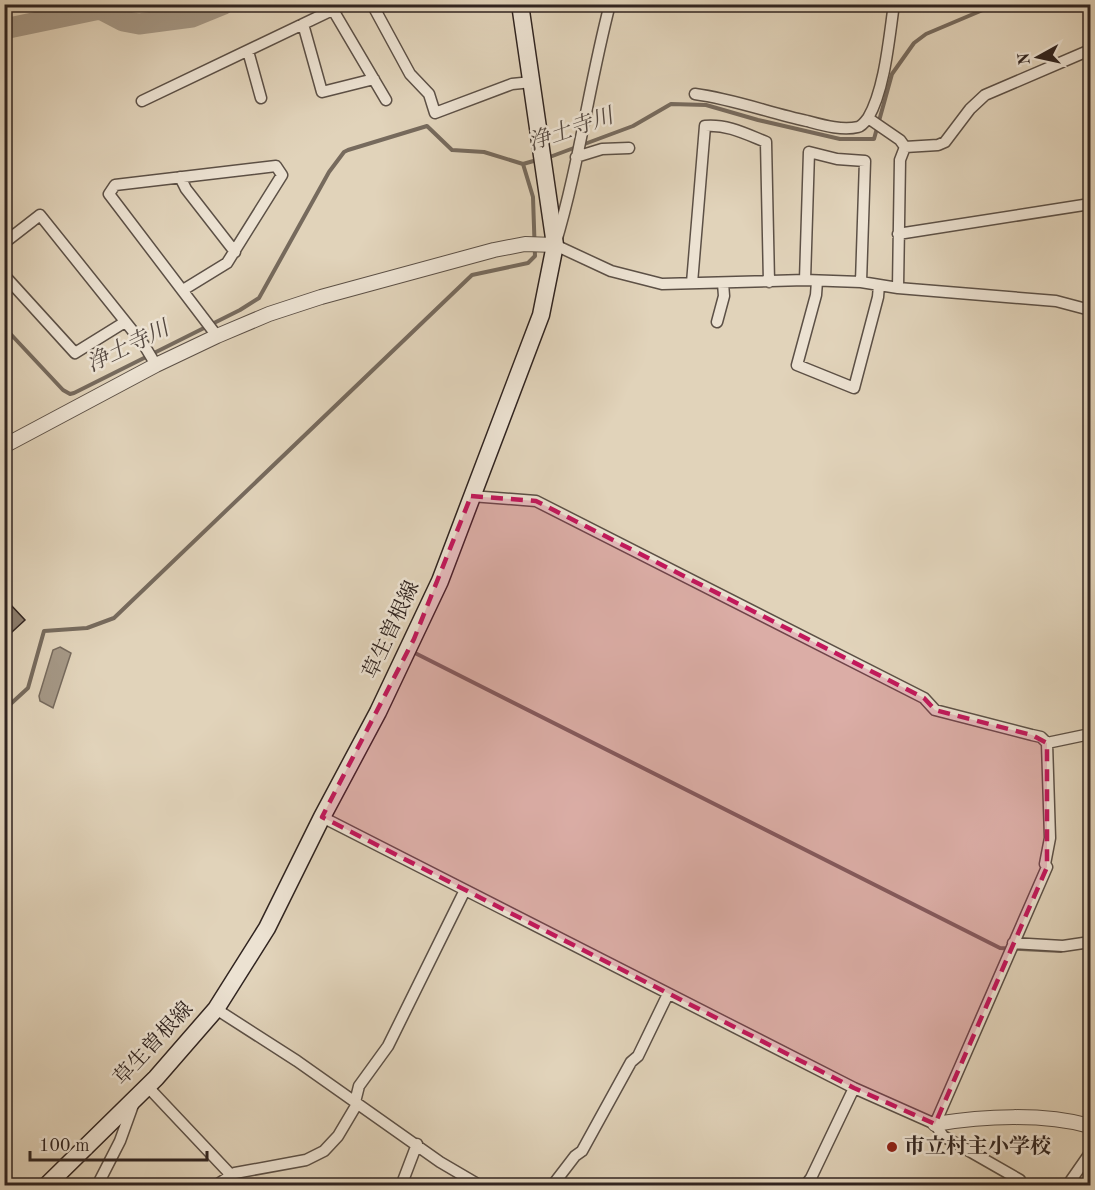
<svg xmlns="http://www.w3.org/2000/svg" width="1095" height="1190" font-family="'Old Standard TT','Noto Serif JP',serif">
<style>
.water{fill:#a59886;stroke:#766a5d;stroke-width:1.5}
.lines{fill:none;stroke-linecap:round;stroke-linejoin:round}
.stream{stroke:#766a5d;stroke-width:4}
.river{stroke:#a59886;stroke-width:21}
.building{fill:#8c7f70;stroke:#302420;stroke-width:1.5}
.minor-casing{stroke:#5c5046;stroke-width:13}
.tertiary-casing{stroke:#5c5046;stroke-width:16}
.secondary-casing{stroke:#302420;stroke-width:19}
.minor{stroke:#ece2d2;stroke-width:10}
.tertiary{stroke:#ece2d2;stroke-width:14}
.secondary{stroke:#ece2d2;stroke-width:16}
.marked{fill:#c2185b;fill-opacity:0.2;stroke:#c2185b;stroke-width:4.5;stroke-dasharray:12 8;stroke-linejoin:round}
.poi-dot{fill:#8f2418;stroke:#ece2d2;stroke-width:2}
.labels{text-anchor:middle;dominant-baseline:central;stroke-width:5;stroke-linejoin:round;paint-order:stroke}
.street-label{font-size:21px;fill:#302420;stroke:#ece2d2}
.poi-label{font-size:21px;font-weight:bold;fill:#302420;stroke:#ece2d2;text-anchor:start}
.water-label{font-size:22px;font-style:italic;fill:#53473f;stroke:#ece2d2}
</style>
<rect width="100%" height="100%" fill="#e1d3ba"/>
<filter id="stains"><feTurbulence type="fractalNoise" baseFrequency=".00333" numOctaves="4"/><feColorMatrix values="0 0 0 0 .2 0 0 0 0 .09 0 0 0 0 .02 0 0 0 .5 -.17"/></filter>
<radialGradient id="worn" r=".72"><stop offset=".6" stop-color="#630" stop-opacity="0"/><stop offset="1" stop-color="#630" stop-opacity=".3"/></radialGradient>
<path class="water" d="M 60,647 L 71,653 L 53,708 L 40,701 L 39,696 L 53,650 Z"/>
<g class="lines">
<path class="stream" d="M 547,158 L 633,126 L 671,104 L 706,105 L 758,120 L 840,139 L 874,139 L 892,74 L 914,43 L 926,34 L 997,4
M 4,327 L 63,390 L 70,394 L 74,393 L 240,310 L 259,298 L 329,172 L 344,152 L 348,150 L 427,126 L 452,150 L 484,152 L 523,164 L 537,160
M 413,652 L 1000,948 L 1061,951
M 4,710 L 28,688 L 44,631 L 87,628 L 114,618 L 472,275 L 528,263 L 535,256 L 533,197 L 523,164"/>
<path class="river" d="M 4,29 L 100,9 L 123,21 L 139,24 L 192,17 L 224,4"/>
</g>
<path class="building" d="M 10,604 L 25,620 L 12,632 L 4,623 L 4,609 Z"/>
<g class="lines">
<g class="minor-casing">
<path id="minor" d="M 372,4 L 410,74 L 429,94 L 435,113 L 512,84 L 532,82
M 610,4 C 589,84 579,166 555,245 L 611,271 L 662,284 L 805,280 L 861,282 L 898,288 L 1056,301 L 1090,310
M 894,4 C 889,38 885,89 868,118 L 900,140 L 905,147
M 333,10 L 386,100
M 303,24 L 322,92 L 374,79
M 248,51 L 261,98
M 695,94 C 733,99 770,113 807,121 C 822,125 842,131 858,127 C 862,126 865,122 868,118
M 142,101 L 345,4
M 905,147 L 938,145 L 945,142 L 970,109 L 985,95 L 1090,50
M 576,157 L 602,149 L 629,148
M 180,177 L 186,189 L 235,252
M 898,234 L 1090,204
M 4,243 L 40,215 L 144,345 L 156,365
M 4,275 L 75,353 L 125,322
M 805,280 L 809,152 L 837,159 L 865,161 L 861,282
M 817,281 L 816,295 L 797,365 L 854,388 L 878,297 L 879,285
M 692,283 L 705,126 C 727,124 746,134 766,142 L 769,282
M 898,288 L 900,160 L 905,147
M 183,290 L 227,263 L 282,175 L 276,166 L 115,185 L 109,194 L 217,336
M 717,322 L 724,296 L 723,283
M 471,496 L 536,501 L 924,698 L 935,710 L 1032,735 L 1041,737 L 1047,743 L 1050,838 L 1045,864 L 1047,867 L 935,1124
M 1047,743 L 1090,734
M 322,817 L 854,1088 L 935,1124 L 943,1136 L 1020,1180 L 1023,1186
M 1013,943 L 1063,946 L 1090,942
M 216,1009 L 297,1061 L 440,1162 L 481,1186
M 147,1086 L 231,1175
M 355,1102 L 359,1086 L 388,1046 L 465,890
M 97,1186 L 120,1141 L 133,1105
M 215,1186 L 235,1173 L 306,1160 L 324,1151 L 338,1136 L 357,1104
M 401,1186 L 417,1144
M 552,1186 L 575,1156 L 582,1151 L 631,1062 L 638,1056 L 668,994
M 805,1186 L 811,1178 L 854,1088
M 1067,1186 L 1090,1153"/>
</g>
<g class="tertiary-casing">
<path id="tertiary" d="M 4,446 L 156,365 L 217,336 L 269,314 L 321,297 L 494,250 L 525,244 L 555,245
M 935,1124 C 984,1116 1043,1113 1090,1126"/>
</g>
<g class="secondary-casing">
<path id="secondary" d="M 46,1186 L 156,1078 L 216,1009 L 267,928 L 322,817 L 378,712 L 440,581 L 541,315 L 555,245 L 520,4"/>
</g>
<use href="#minor" class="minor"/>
<use href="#tertiary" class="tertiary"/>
<use href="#secondary" class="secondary"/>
</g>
<path class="marked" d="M 471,496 L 536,501 L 924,698 L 935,710 L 1032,735 L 1047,743 L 1047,867 L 935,1124 L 854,1088 L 322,817 L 414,639 Z"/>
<circle class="poi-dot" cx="892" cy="1147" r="6"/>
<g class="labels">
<g class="street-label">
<text transform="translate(392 630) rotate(-65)">草生曽根線</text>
<text transform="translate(154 1044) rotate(-47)">草生曽根線</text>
</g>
<g class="poi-label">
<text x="904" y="1147">市立村主小学校</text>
</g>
<g class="water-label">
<text transform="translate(571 130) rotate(-19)">浄土寺川</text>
<text transform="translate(128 347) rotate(-26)">浄土寺川</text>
</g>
</g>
<rect width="1095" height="1190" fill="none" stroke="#e1d3ba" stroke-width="24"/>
<rect x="6" y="6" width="1083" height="1178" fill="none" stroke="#302420" stroke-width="3"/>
<rect x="12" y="12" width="1071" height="1166" fill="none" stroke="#302420" stroke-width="1.5"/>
<g transform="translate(1038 57) rotate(262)" stroke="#ece2d2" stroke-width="4.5" paint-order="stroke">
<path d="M0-4.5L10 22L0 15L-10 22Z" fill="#302420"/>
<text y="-9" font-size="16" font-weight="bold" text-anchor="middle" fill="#302420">N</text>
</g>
<path d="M30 1151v9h177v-9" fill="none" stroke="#302420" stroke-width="3"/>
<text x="39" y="1151" font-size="18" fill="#302420" stroke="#ece2d2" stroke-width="4.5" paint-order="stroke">100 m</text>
<rect width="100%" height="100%" filter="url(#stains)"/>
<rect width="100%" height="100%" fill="url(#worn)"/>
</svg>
